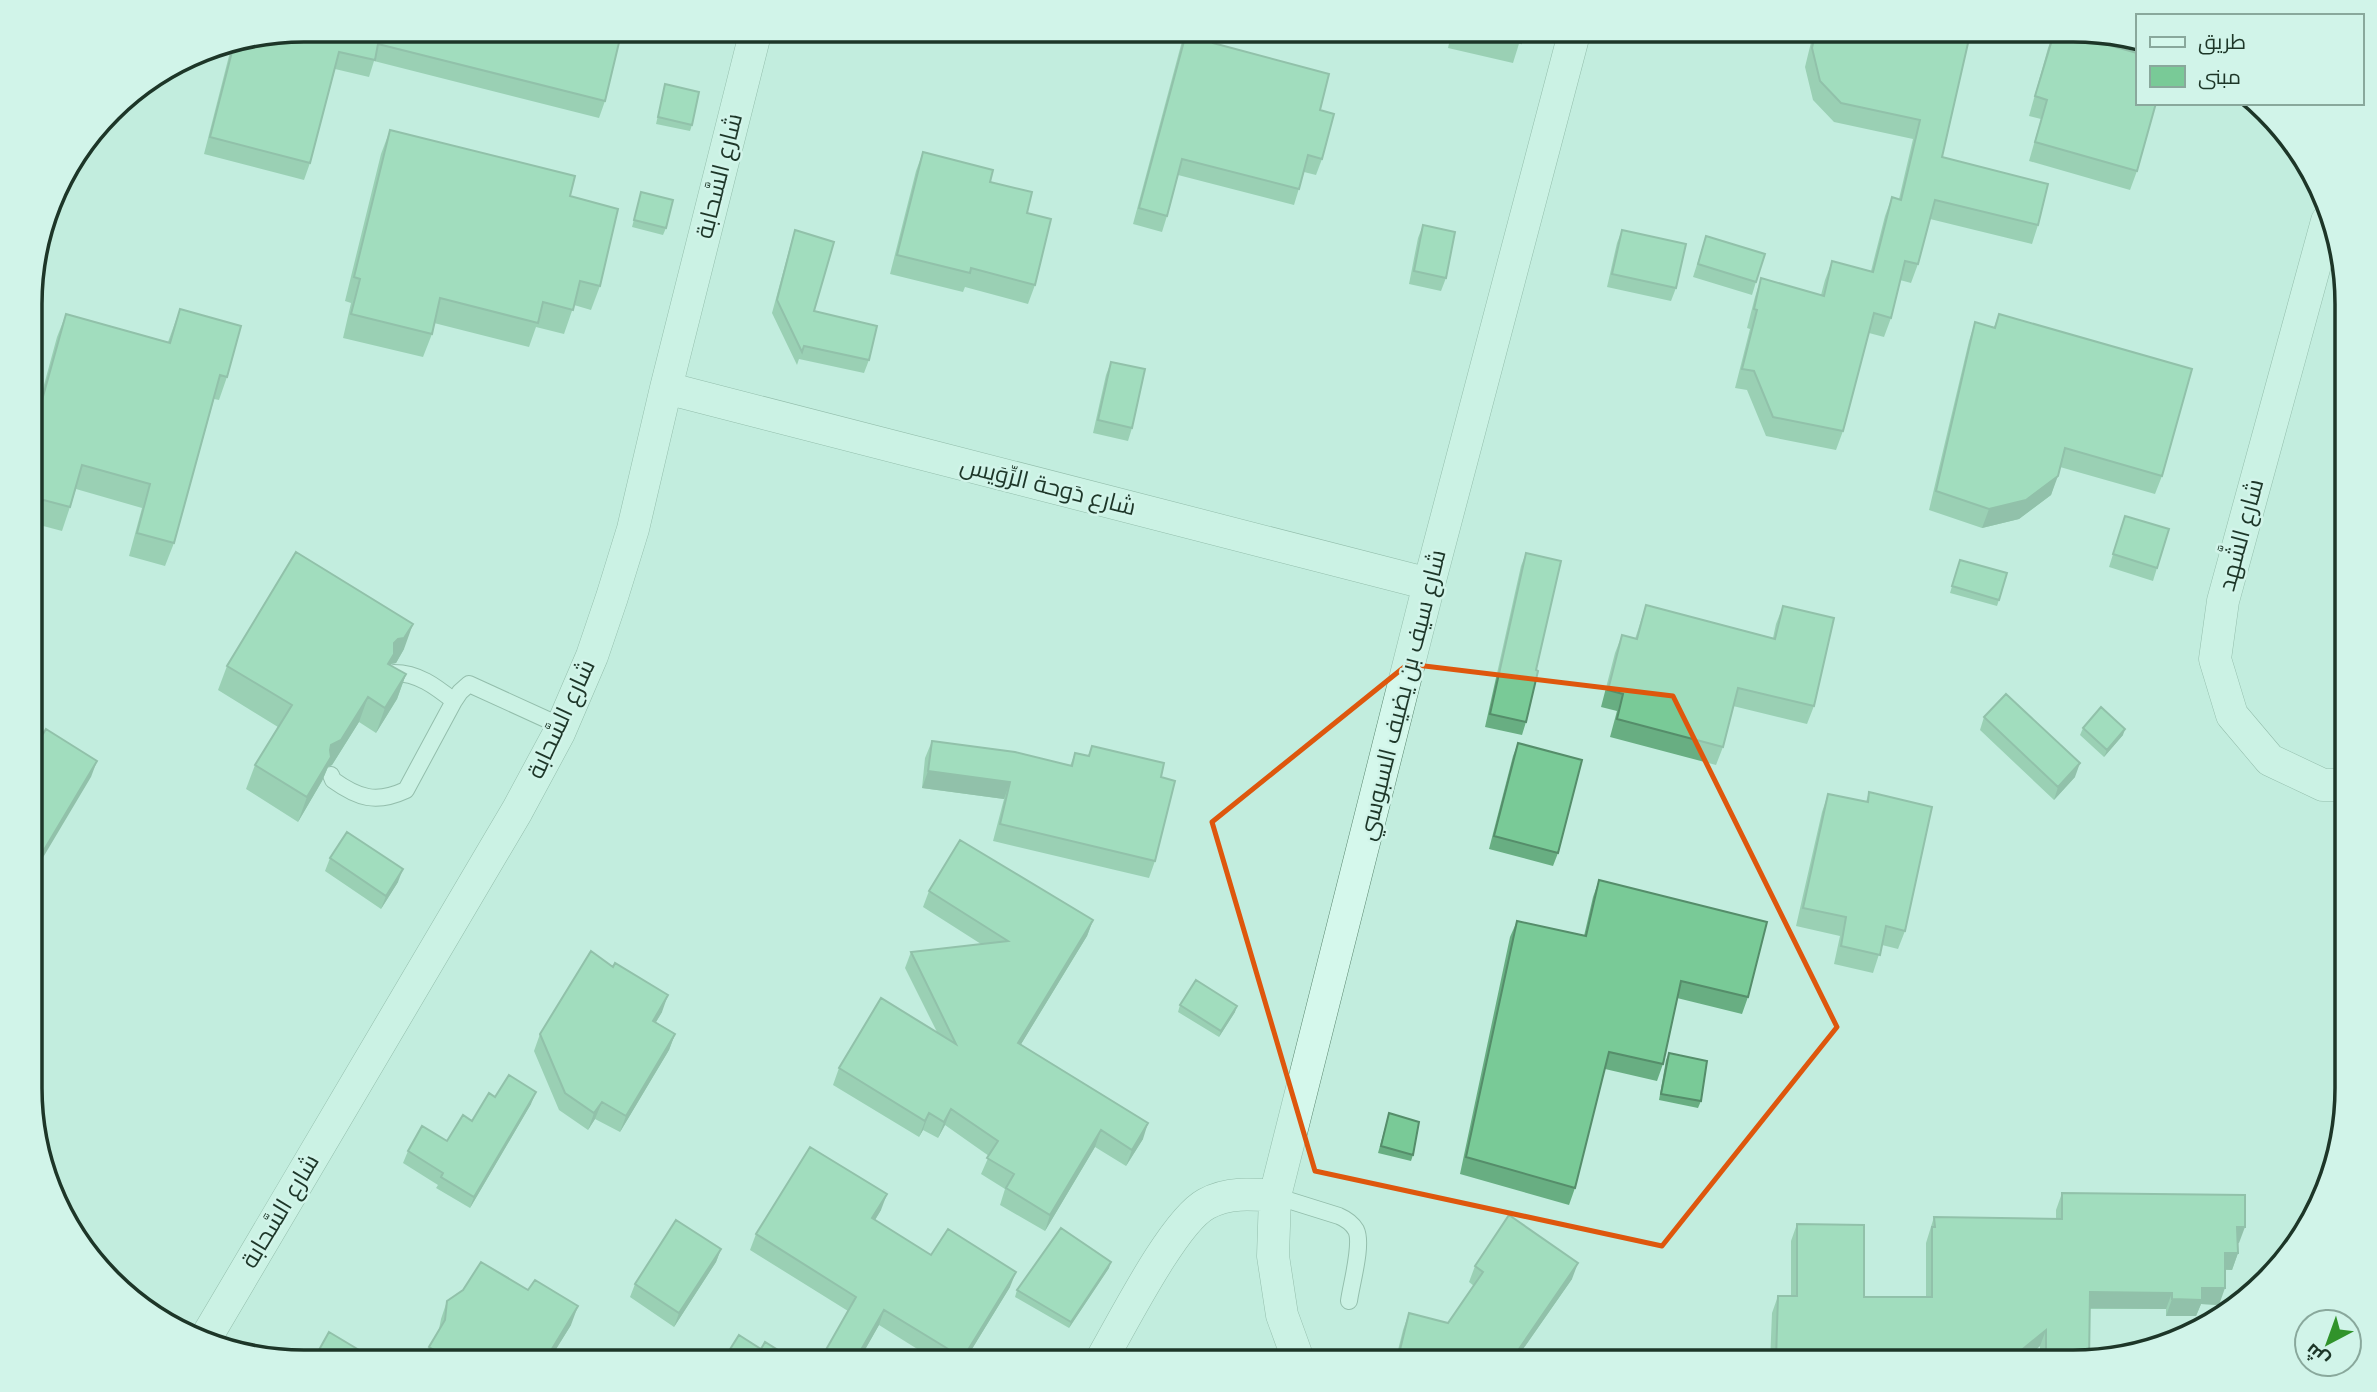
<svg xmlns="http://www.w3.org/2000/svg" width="2377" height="1392" font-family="'Times New Roman',Cairo,serif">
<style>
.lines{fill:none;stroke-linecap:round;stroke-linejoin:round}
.lane-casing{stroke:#5a866f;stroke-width:18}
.street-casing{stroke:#5a866f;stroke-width:33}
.lane{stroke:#d5f8ec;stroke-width:16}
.street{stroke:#d5f8ec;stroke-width:32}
.wall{fill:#68ae82}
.shaded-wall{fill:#558d6a}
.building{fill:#79ca97;stroke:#558d6a;stroke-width:2}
.marked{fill:none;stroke:#de570d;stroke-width:5;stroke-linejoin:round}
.labels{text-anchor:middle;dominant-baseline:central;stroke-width:5;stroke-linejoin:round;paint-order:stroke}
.street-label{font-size:24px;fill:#1d3628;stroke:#d1f4e9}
.rim{fill:none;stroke:#1d3628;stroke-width:3.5}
</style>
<rect width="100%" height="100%" fill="#c2edde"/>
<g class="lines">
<g class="lane-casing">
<path id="lane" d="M 394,673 C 418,673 435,686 454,701
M 331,775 L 333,780 C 358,798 376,804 406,790 L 454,701 L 460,692 L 469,684 L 561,726
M 1275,1196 L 1339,1216 C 1346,1219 1352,1223 1356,1230 C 1363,1244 1351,1285 1349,1301"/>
</g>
<g class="street-casing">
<path id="street" d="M 2327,221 L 2223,601 L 2215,659 L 2232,715 L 2270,760 L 2323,785 L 2347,785
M 666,388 L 1429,584
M 204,1341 L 517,811 L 559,733 L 592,656 L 612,597 L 633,529 L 666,388 L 756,30
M 1100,1362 C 1121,1326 1173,1222 1206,1204 C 1228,1192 1251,1194 1275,1196
M 1299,1362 L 1282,1315 L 1273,1256 L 1275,1196 L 1429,584 L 1575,30"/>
</g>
<use href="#lane" class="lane"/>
<use href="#street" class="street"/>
</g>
<path class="wall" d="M 304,30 L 622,30 L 605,101 L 599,118 L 374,61 L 369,77 L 335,69 L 310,163 L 304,180 L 204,154 L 232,44 Z
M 1185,30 L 1217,30 L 1213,43 L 1320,110 L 1322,159 L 1316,175 L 1304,172 L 1294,205 L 1178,175 L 1167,216 L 1162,232 L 1133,224 Z
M 1452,30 L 1530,30 L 1528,36 L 1522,34 L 1513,63 L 1448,48 Z
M 1814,30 L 1971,30 L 1942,157 L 2038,225 L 2032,244 L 1930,219 L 1918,264 L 1911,283 L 1900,280 L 1891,318 L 1884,337 L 1869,333 L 1843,431 L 1836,450 L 1766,436 L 1747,390 L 1735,388 L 1750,329 L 1747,328 L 1755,297 L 1761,278 L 1821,295 L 1825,280 L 1832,261 L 1871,271 L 1885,216 L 1892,197 L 1899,199 L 1913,139 L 1834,122 L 1813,100 L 1805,67 Z
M 2055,30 L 2137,171 L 2130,190 L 2029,161 L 2041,119 L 2029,116 L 2048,48 Z
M 665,84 L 692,125 L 690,131 L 656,124 Z
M 390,130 L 570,196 L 600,286 L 591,310 L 574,305 L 564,334 L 536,327 L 529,347 L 434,323 L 432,334 L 423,357 L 343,338 L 351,303 L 345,301 L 381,154 Z
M 923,152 L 990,182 L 1027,213 L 1035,285 L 1028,304 L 965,287 L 963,292 L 890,274 L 916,171 Z
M 641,192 L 666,228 L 663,235 L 632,227 Z
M 1423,225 L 1446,278 L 1441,291 L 1409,284 L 1418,238 Z
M 795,230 L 814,311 L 869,360 L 864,373 L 799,359 L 797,365 L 772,313 L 791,243 Z
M 1622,230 L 1676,288 L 1671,301 L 1607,287 L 1617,243 Z
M 1706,236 L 1756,282 L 1752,295 L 1693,277 Z
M 180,309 L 227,377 L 219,400 L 214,399 L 174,543 L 165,566 L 129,556 L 142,508 L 76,489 L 62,531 L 32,523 L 32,429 L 57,337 L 66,314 L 168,342 Z
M 1999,314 L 2162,476 L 2155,494 L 2060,467 L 2051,495 L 2019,519 L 1982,528 L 1929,510 L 1969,341 L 1975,322 L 1994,327 Z
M 1111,362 L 1132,428 L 1128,441 L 1093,433 L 1106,375 Z
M 2125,516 L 2157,568 L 2153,581 L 2109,567 Z
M 1526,553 L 1536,670 L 1526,722 L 1522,735 L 1485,727 L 1521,566 Z
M 1958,566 L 1999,600 L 1997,606 L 1950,593 Z
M 1646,605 L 1773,638 L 1776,624 L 1783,606 L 1814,706 L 1807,724 L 1733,706 L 1723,747 L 1716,765 L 1610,737 L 1617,711 L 1601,707 L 1615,653 L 1622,635 L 1635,639 Z
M 404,649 L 396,663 L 391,664 L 390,665 L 406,674 L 397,699 L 376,733 L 359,722 L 332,765 L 328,767 L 322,781 L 298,822 L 246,789 L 255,765 L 278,727 L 218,690 L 227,666 Z
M 1984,717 L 2075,777 L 2054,800 L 1980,730 Z
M 2083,728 L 2123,735 L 2104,757 L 2080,735 Z
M 932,741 L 1070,766 L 1075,753 L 1088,756 L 1092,746 L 1161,777 L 1155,861 L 1149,878 L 993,841 L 1004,799 L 922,788 L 925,758 Z
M 1518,743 L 1558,853 L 1553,866 L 1489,849 L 1513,756 Z
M 1869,792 L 1905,931 L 1898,949 L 1882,945 L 1873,973 L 1834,964 L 1840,936 L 1796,926 L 1822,812 L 1828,794 L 1866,802 Z
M 330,858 L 398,882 L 381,909 L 325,871 Z
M 1599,880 L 1748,997 L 1742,1014 L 1677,998 L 1663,1064 L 1657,1081 L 1605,1069 L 1575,1188 L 1569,1205 L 1460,1174 L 1510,937 L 1517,921 L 1584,936 L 1593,897 Z
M 929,891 L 1093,920 L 1087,936 L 1021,1044 L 1143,1139 L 1126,1166 L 1095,1147 L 1045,1231 L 1000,1205 L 1005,1189 L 981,1174 L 989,1156 L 945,1125 L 938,1138 L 923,1130 L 919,1137 L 833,1085 L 839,1068 L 937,1032 L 905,968 L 911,952 L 981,944 L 923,907 Z
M 1180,1005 L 1235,1012 L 1219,1037 L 1178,1012 Z
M 662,1012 L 656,1022 L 675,1034 L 669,1050 L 620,1132 L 595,1119 L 588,1130 L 559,1110 L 534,1051 L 540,1034 Z
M 1669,1053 L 1701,1101 L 1698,1108 L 1659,1100 L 1666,1060 Z
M 495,1097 L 531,1104 L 470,1208 L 436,1188 L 438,1185 L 403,1163 L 408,1151 L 447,1141 L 472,1121 Z
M 1389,1113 L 1413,1155 L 1411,1161 L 1378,1153 Z
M 2062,1193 L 2239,1243 L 2237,1243 L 2238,1253 L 2232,1270 L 2225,1270 L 2219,1305 L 2201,1304 L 2196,1316 L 2166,1316 L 2166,1309 L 2090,1309 L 2089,1362 L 2040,1362 L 2040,1346 L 2021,1362 L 1770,1362 L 1772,1313 L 1778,1296 L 1791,1296 L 1791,1241 L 1797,1224 L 1864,1297 L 1926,1297 L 1926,1243 L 1934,1217 L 2056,1219 L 2056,1210 Z
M 881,1210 L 875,1220 L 931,1255 L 1010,1287 L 964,1362 L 938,1362 L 879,1325 L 858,1362 L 819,1362 L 848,1311 L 750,1250 L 756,1234 Z
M 721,1249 L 716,1262 L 674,1327 L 630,1297 L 635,1284 Z
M 1475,1266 L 1572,1279 L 1514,1362 L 1395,1362 L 1403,1330 L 1409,1313 L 1448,1323 L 1474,1286 L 1469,1282 Z
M 1109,1268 L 1069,1328 L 1015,1297 L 1017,1290 Z
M 528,1290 L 571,1325 L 548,1362 L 423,1362 L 429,1347 L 439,1329 L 441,1319 L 447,1301 Z
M 315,1357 L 379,1362 L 312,1362 Z"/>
<path class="shaded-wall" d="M 2058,476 L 2051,495 L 2019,519 L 1982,528 L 1989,509 Z
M 413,624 L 404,649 L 396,663 L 391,664 L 385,679 L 379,688 L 394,643 Z
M 406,674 L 397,699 L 376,733 L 385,708 Z
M 368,697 L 359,722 L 332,765 L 328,767 L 322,781 L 298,822 L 307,797 L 331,745 Z
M 40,720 L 35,733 L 32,738 L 32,733 Z
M 2125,729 L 2123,735 L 2104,757 L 2107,750 Z
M 97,761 L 91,777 L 32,876 L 32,870 Z
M 2080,763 L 2075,777 L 2054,800 L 2058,787 Z
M 928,771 L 1010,782 L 1004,799 L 922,788 Z
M 403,869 L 398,882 L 381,909 L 386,896 Z
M 1093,920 L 1087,936 L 1012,1059 L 1018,1043 Z
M 668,995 L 662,1012 L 647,1037 L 653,1021 Z
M 1237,1006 L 1235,1012 L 1219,1037 L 1221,1031 Z
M 675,1034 L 669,1050 L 620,1132 L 626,1116 Z
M 536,1092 L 531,1104 L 470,1208 L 474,1197 Z
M 602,1102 L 595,1119 L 588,1130 L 594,1113 Z
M 951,1109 L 945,1125 L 938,1138 L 944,1122 Z
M 929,1113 L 923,1130 L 919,1137 L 925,1121 Z
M 1148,1123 L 1143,1139 L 1126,1166 L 1132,1150 Z
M 1101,1130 L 1095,1147 L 1045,1231 L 1050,1215 Z
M 887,1194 L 881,1210 L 867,1233 L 872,1218 Z
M 2237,1227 L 2245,1227 L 2239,1243 L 2231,1244 Z
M 721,1249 L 716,1262 L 674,1327 L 679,1313 Z
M 2225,1253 L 2238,1253 L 2232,1270 L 2219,1269 Z
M 1111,1262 L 1109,1268 L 1069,1328 L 1071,1322 Z
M 1578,1263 L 1572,1279 L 1514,1362 L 1510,1362 Z
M 1016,1272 L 1010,1287 L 964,1362 L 961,1362 Z
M 2202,1288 L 2225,1288 L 2219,1305 L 2201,1304 L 2196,1316 L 2166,1316 L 2172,1299 Z
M 2090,1292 L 2172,1293 L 2166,1309 L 2084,1308 Z
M 578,1306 L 571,1325 L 548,1362 L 544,1362 Z
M 884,1310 L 879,1325 L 858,1362 L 854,1362 Z
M 2046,1330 L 2040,1346 L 2021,1362 L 2007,1362 Z"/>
<path class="building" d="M 304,30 L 622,30 L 605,101 L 378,44 L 375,60 L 339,52 L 310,163 L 210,137 L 234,44 Z
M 1187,30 L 1217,30 L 1213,43 L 1329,74 L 1320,110 L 1334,114 L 1322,159 L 1308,155 L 1299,189 L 1182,159 L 1167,216 L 1139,208 Z
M 1465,30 L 1523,30 L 1521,43 Z
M 1816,30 L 1971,30 L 1942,157 L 2048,184 L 2038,225 L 1935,200 L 1918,264 L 1905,261 L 1891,318 L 1874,313 L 1843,431 L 1773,417 L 1754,371 L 1742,369 L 1757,310 L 1754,309 L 1761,278 L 1824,296 L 1832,261 L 1873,272 L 1892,197 L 1901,200 L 1920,120 L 1841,103 L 1820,81 L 1812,48 Z
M 2055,30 L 2137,53 L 2137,103 L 2156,103 L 2137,171 L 2035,142 L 2047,100 L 2035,96 Z
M 665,84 L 699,92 L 692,125 L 658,117 Z
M 390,130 L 575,176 L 570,196 L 618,209 L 600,286 L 580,281 L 573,310 L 543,302 L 538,323 L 440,298 L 432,334 L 351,314 L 360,279 L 354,277 Z
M 923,152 L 993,170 L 990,182 L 1032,192 L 1027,213 L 1051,219 L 1035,285 L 971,268 L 970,273 L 897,255 Z
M 641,192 L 673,200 L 666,228 L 634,220 Z
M 1423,225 L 1455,232 L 1446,278 L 1414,271 Z
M 795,230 L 834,242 L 814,311 L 877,326 L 869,360 L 804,346 L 802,352 L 777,300 Z
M 1622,230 L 1686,244 L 1676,288 L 1612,274 Z
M 1706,236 L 1765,254 L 1756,282 L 1698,264 Z
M 180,309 L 241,326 L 227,377 L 220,375 L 174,543 L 137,533 L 150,484 L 82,465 L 70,507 L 32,497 L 32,436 L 66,314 L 170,343 Z
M 1999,314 L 2192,369 L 2162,476 L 2065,448 L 2058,476 L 2026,500 L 1989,509 L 1936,491 L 1975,322 L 1995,328 Z
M 1111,362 L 1145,369 L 1132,428 L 1098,420 Z
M 2125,516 L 2169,529 L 2157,568 L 2113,554 Z
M 296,552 L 413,624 L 404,638 L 398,639 L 394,643 L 394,654 L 388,664 L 406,674 L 385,708 L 368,697 L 341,740 L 331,745 L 330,750 L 331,757 L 307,797 L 255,765 L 292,705 L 227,666 Z
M 1526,553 L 1561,561 L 1536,670 L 1538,671 L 1526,722 L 1490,714 Z
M 1960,560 L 2007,573 L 1999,600 L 1952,586 Z
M 1646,605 L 1775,639 L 1783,606 L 1834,618 L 1814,706 L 1738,688 L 1723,747 L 1617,719 L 1623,694 L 1608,690 L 1622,635 L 1637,639 Z
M 2006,694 L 2080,763 L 2058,787 L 1984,717 Z
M 2101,707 L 2125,729 L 2107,750 L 2083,728 Z
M 32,715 L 40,720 L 32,733 Z
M 46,729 L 97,761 L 32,870 L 32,752 Z
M 932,741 L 1015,752 L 1072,766 L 1075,753 L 1089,756 L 1092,746 L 1164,763 L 1161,777 L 1175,781 L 1155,861 L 1000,824 L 1010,782 L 928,771 Z
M 1518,743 L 1582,760 L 1558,853 L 1494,836 Z
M 1869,792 L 1932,807 L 1905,931 L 1886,926 L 1880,955 L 1841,946 L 1846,917 L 1803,908 L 1828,794 L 1868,802 Z
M 347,832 L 403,869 L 386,896 L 330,858 Z
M 960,840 L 1093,920 L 1018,1043 L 1148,1123 L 1132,1150 L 1101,1130 L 1050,1215 L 1006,1188 L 1014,1174 L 987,1158 L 998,1141 L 951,1109 L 944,1122 L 929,1113 L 925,1121 L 839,1068 L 881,998 L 956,1044 L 911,952 L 1008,941 L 929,891 Z
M 1599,880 L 1767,922 L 1748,997 L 1681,981 L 1663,1064 L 1609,1052 L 1575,1188 L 1466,1157 L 1517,921 L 1586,936 Z
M 591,951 L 613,967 L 615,963 L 668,995 L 653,1021 L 675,1034 L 626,1116 L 602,1102 L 594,1113 L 565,1093 L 540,1034 Z
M 1196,980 L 1237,1006 L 1221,1031 L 1180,1005 Z
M 1669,1053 L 1707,1061 L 1701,1101 L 1661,1094 Z
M 509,1075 L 536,1092 L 474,1197 L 441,1177 L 443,1173 L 408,1151 L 422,1126 L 447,1141 L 463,1115 L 472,1121 L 489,1093 L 495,1097 Z
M 1389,1113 L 1419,1122 L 1413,1155 L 1381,1146 Z
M 810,1147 L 887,1194 L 872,1218 L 931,1255 L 948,1229 L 1016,1272 L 963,1358 L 884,1310 L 854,1362 L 819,1362 L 856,1297 L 756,1234 Z
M 2062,1193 L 2245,1195 L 2245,1227 L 2237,1227 L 2238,1253 L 2225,1253 L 2225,1288 L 2202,1288 L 2202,1300 L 2172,1299 L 2172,1293 L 2090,1292 L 2089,1362 L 2046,1362 L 2046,1330 L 2007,1362 L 1998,1362 L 1969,1353 L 1969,1362 L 1778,1362 L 1776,1359 L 1778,1296 L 1797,1296 L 1797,1224 L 1864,1225 L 1864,1297 L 1932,1297 L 1932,1227 L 1935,1227 L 1934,1217 L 2062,1219 Z
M 1509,1215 L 1578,1263 L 1510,1362 L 1397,1362 L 1409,1313 L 1448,1323 L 1483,1272 L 1475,1266 Z
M 676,1220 L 721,1249 L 679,1313 L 635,1284 Z
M 1061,1228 L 1111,1262 L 1071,1322 L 1017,1290 Z
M 481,1262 L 528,1290 L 535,1280 L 578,1306 L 544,1362 L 454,1362 L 429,1347 L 445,1320 L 447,1301 L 463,1290 Z
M 329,1332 L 379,1362 L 324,1362 L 315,1357 Z
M 739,1335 L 761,1349 L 765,1342 L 797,1362 L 722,1362 Z"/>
<path d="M0 0H2377V1392H0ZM 1408,664 L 1673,696 L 1837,1027 L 1662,1246 L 1315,1171 L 1212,822 Z" fill="#c2edde" fill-opacity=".55" fill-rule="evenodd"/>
<path class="marked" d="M 1408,664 L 1673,696 L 1837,1027 L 1662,1246 L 1315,1171 L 1212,822 Z"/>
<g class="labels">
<g class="street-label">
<text transform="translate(719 176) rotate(-76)">شارع السَّحابة</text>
<text transform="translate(1048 486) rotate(14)">شارع دَوحة الرِّوَيس</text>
<text transform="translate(2241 535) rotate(-75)">شارع الشَّهد</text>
<text transform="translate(1402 695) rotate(-76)">شارع سيف بن يضيف السبوسي</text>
<text transform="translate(561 719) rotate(-65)">شارع السَّحابة</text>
<text transform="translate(280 1211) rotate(-59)">شارع السَّحابة</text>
</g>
</g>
<path d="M0 0H2377V1392H0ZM304 42H2073A262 262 0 0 1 2335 304V1088A262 262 0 0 1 2073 1350H304A262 262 0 0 1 42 1088V304A262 262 0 0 1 304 42Z" fill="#d1f4e9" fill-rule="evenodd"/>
<path class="rim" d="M304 42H2073A262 262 0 0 1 2335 304V1088A262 262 0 0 1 2073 1350H304A262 262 0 0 1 42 1088V304A262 262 0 0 1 304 42Z"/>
<rect x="2136" y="14" width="228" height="91" fill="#d1f4e9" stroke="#89a89c" stroke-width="2"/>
<rect x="2150" y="37" width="35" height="10" fill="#d5f8ec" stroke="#89a89c" stroke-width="2"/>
<text x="2198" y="49" font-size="21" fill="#1d3628">طريق</text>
<rect x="2150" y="66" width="35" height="21" fill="#79ca97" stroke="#89a89c" stroke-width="2"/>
<text x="2198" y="84" font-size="21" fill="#1d3628">مبنى</text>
<g transform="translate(2328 1343) rotate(221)"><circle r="33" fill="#d1f4e9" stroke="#89a89c" stroke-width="2"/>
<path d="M0-5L12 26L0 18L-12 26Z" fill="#31932b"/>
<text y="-10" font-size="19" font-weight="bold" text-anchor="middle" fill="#1d3628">ش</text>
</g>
</svg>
